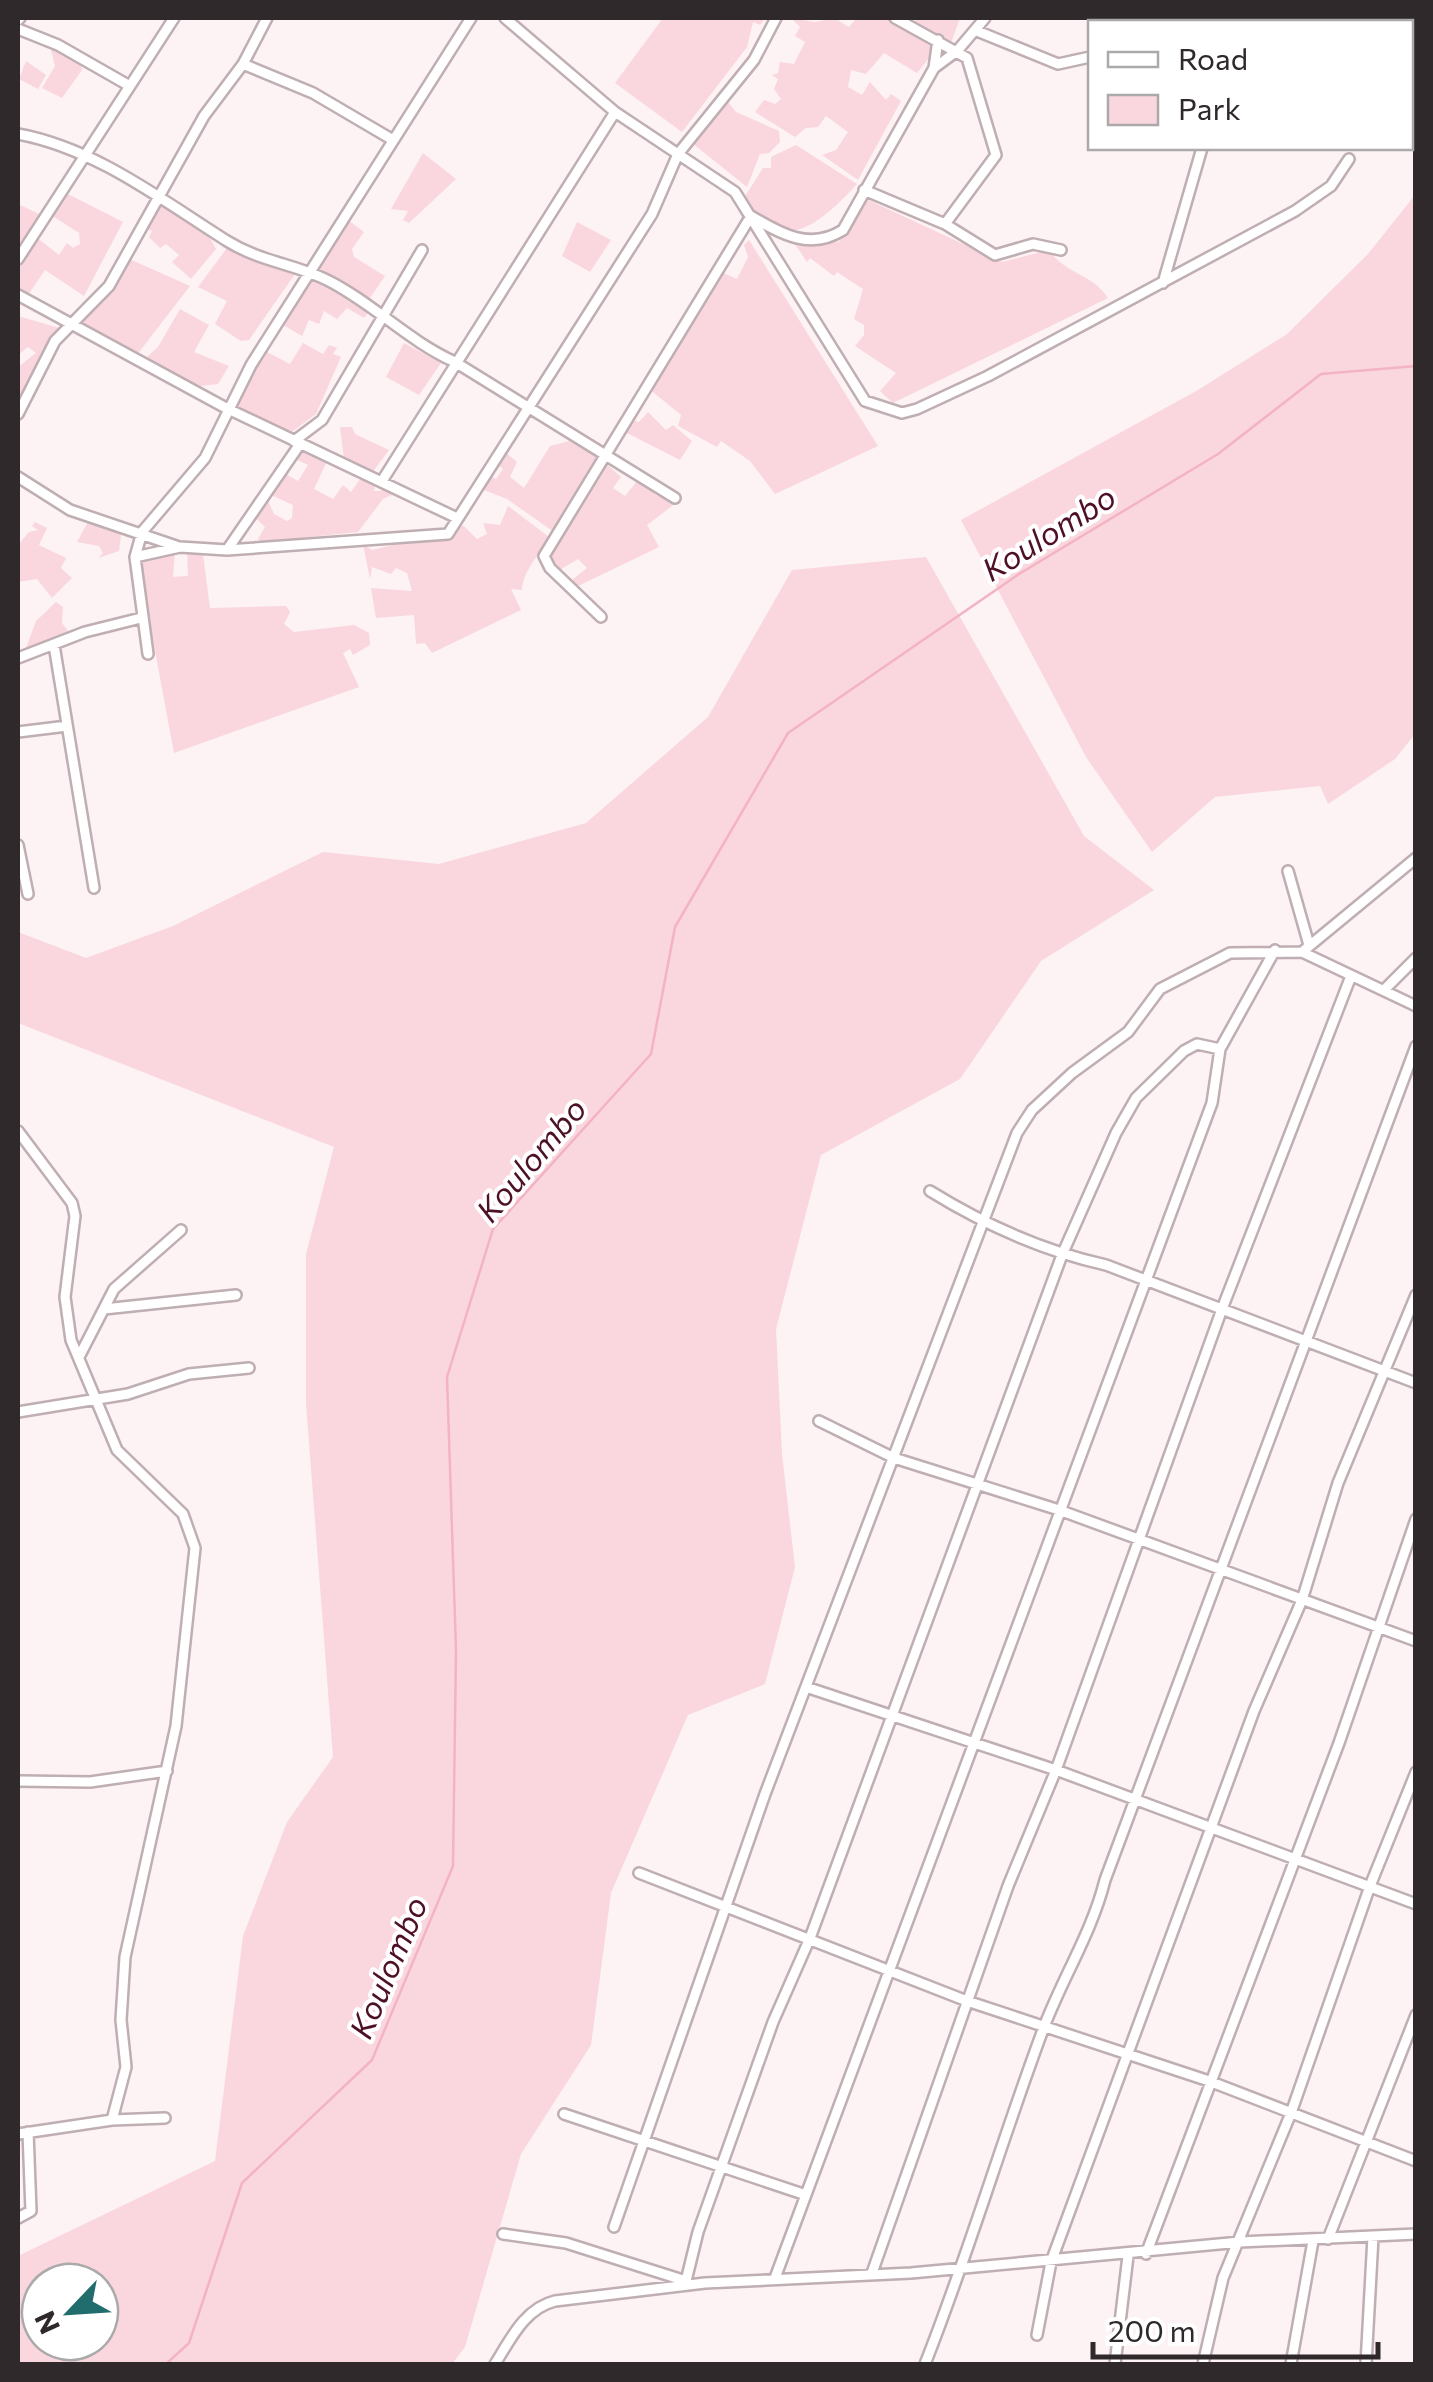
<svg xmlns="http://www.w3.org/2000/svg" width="1433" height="2382" font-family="Commissioner,sans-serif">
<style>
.green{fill:#fad7df;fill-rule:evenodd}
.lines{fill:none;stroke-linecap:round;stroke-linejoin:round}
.stream{stroke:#f3b3c3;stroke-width:2.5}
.minor-casing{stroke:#bfaeb2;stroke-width:14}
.minor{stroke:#fff;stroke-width:9}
.labels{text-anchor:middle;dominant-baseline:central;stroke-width:8;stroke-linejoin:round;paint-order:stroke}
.water-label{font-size:32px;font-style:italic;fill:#4e1027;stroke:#fff}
</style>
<rect width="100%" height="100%" fill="#fdf2f4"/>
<path class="green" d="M 663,18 L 765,18 L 760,25 L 753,22 L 747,47 L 682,132 L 615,83 Z
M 791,18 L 815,22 L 834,18 L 849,27 L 857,18 L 886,18 L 934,42 L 933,53 L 917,73 L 884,53 L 866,74 L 851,70 L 848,87 L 862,95 L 870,82 L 886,100 L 891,94 L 901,101 L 858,180 L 822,155 L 836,150 L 848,132 L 826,116 L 818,127 L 806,128 L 795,137 L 755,112 L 764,100 L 775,104 L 781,99 L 774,89 L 778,79 L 772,75 L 778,73 L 780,62 L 794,64 L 805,42 L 795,36 L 800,27 Z
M 917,18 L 960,18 L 951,43 L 914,22 Z
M 1274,18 L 1379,18 L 1378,22 L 1277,22 Z
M 49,42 L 80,61 L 82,70 L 62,98 L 42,88 L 55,66 Z
M 26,61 L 46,75 L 38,89 L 19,79 Z
M 727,101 L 736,112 L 779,131 L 780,142 L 769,153 L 760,154 L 747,187 L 692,143 Z
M 796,145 L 857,184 C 823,221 779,262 744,198 L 763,168 L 771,168 L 771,157 Z
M 423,153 L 456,179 L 409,223 L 403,220 L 408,211 L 391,209 Z
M 66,193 L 123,222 L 84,296 L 45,270 L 28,295 L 18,291 L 18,264 L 36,237 L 59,255 L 67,243 L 73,248 L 80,244 L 79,233 L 51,215 Z
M 1415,195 L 1415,734 L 1395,759 L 1328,804 L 1320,786 L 1215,797 L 1152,852 L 1086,757 L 961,520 L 1198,390 L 1287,334 L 1368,254 Z
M 864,198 L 1002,262 L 1049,250 C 1066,275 1092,273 1108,298 L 893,403 L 880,391 L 896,373 L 855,346 L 864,335 L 864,325 L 854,319 L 863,289 L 837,272 L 834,276 L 810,258 L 807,262 L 794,243 L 839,242 Z
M 157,203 L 209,236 L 216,249 L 191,279 L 172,262 L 179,255 L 166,244 L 160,248 L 149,237 L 152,231 L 142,227 Z
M 18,204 L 39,214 L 18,248 Z
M 348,220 L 364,232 L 352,249 L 354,257 L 385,276 L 368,301 L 317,272 Z
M 577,222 L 611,240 L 590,272 L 562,256 Z
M 749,240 L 878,446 L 775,494 L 750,461 L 721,441 L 717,447 L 678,426 L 681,415 L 648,388 L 721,272 L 737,279 L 748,257 L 744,245 Z
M 227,248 L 295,274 L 249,340 L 241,341 L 215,324 L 227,301 L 198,287 Z
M 127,258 L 190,286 L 136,356 L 75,322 L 101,302 Z
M 313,278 L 368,313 L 364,318 L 347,308 L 337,319 L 324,311 L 319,324 L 309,320 L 302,336 L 283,325 Z
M 180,309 L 209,325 L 194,352 L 229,366 L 218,384 L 193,387 L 144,360 L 158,347 Z
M 18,316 L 59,328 L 18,401 L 18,367 L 36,353 L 28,347 L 18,355 Z
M 303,343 L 323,354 L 329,345 L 337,348 L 333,354 L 341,357 L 316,414 L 289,434 L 233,407 L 265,351 L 290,364 Z
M 404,343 L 441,363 L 419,395 L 386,377 Z
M 648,412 L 666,430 L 673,425 L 692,441 L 680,460 L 625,432 L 630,419 L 639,422 Z
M 340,427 L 352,427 L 355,434 L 389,450 L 372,473 L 344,459 Z
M 569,441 L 599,458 L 554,532 L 507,499 L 484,490 L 489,475 L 496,479 L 503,469 L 497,464 L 504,451 L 517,462 L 510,477 L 524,488 L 550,446 Z
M 302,448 L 328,459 L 314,489 L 333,499 L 343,485 L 351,492 L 363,475 L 376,483 L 374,491 L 381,491 L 381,483 L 398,492 L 383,499 L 358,532 L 262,542 L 258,539 L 265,527 L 252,514 L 267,499 L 274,514 L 287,521 L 292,518 L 293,505 L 269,494 L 284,473 L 298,481 L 308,465 L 293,458 Z
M 603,461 L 621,477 L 613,488 L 625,496 L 638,480 L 657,496 L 663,494 L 676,503 L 647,525 L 659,547 L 574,588 L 558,574 L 564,572 L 572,580 L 587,568 L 578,559 L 558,571 L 547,555 Z
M 508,506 L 549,537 C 540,555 523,570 522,590 L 511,589 L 521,610 L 432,653 L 425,643 L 416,644 L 414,615 L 376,618 L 371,588 L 412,591 L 407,573 L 396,568 L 391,574 L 372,567 L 370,579 L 363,544 L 372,550 L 397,544 L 398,538 L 451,538 L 457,526 L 464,526 L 477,539 L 487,534 L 483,523 L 500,525 Z
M 89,520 L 112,526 L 121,535 L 119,551 L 98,558 L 103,553 L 99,546 L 77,542 Z
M 35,522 L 47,528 L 39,545 L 66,558 L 61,568 L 72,578 L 52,598 L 37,579 L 18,582 L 18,545 L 29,532 L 38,530 L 32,526 Z
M 175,551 L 173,577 L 188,576 L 187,551 L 203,554 L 210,608 L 286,606 L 290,612 L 284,624 L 294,632 L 354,625 L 369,633 L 370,645 L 353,655 L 350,649 L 343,653 L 359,687 L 174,753 L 138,559 Z
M 926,557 L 1084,836 L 1154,890 L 1041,961 L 960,1079 L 821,1155 L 776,1329 L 782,1454 L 795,1567 L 765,1684 L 688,1715 L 611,1893 L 591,2045 L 521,2154 L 465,2347 L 452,2364 L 18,2364 L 18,2256 L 215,2161 L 243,1936 L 287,1822 L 333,1757 L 306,1403 L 306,1254 L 334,1147 L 18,1023 L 18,932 L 86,958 L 173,926 L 323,852 L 439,864 L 586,823 L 708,717 L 792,570 ZM 40,2282 L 100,2282 L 100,2342 L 40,2342 Z
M 56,602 L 63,607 L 62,623 L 68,631 L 26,648 L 36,621 Z"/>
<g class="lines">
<path class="stream" d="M 166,2364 L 189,2343 L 242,2183 L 372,2060 L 453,1866 L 456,1650 L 447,1377 L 493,1229 L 651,1054 L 675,927 L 788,733 L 1019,574 L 1218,454 L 1321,374 L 1416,366"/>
<g class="minor-casing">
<path id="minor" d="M 505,18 L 615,112 L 735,192 L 865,401 L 902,413 L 917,409 L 988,376 L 1295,211 L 1331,186 L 1349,159
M 18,20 L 20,18
M 1224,22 L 1224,18
M 18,29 L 58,45 L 128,85
M 977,31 L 1058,64 L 1090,57
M 243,64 L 313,93 L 393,140
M 934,68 L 938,40
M 18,134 C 95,148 162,200 227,241 C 261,262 295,264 327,280 C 373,303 408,341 455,362 L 675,498
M 864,190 L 945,224 L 996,155 L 967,58 L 895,18
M 945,224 L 995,255 L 1033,244 L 1061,250
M 18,259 L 174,18
M 1163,283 L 1202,148
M 18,295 L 226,408 L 457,518
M 18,414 L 55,341 L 109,286 L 204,116 L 243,64 L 267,18
M 294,441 L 322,420 L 422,250
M 18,477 L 70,510 L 179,547
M 382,481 L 615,112
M 227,550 L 300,444
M 135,557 L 180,547 L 227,550 L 448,534 L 652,214 L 678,154 L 754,60 L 776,18
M 601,617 L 550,568 L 544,556 L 751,216 C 781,234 810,251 843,230 L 934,68 L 957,51 L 985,18
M 54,645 L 94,888
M 148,654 L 135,557 L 142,532 L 205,458 L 251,365 L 471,18
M 18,658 L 85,632 L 141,618
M 18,732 L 67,726
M 18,845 L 28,894
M 1288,871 L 1309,945
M 1302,952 L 1416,858
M 1384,990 L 1416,958
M 18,1131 L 72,1203 L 75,1216 L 65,1297 L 71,1340 L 117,1450 L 183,1514 L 195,1548 L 176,1726 L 125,1957 L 121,2020 L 126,2067 L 112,2120
M 930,1191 C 985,1225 1044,1251 1106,1265 L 1416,1383
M 104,1309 L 236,1295
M 79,1357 L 114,1289 L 181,1230
M 18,1412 L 128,1394 L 189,1374 L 249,1368
M 819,1421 L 894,1458 L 1059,1510 L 1416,1641
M 809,1688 L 1056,1770 L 1416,1904
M 18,1781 L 90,1782 L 167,1771
M 639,1873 L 967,2001 L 1209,2081 L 1416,2161
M 564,2114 L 806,2195
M 18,2134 L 112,2120 L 165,2118
M 18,2218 L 31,2211 L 28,2132
M 614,2227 L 765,1794 L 1017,1133 L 1032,1110 L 1072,1073 L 1128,1032 L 1160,989 L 1230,953 L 1302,952 L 1416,1006
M 503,2234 L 566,2243 L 686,2281
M 1328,2239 L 1416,2015
M 1146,2254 L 1339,1743 L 1416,1519
M 872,2273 L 1008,1886 L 1056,1770 L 1222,1309 L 1351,976
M 775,2278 L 1212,1103 L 1220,1049 L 1275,950
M 685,2285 L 698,2232 L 773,2022 L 810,1938 L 1062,1255 L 1116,1133 L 1136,1098 L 1184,1051 L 1197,1044 L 1220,1049
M 1037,2335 L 1051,2262 L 1254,1711 L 1302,1600 L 1338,1483 L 1416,1295
M 495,2364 C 510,2340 525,2308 555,2301 L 705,2283 L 911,2273 L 1240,2242 L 1416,2234
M 925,2364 C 969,2253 1002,2139 1044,2027 C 1063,1977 1092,1932 1105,1880 L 1416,1046
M 1115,2364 L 1128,2256
M 1203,2364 L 1223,2278 L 1291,2113 L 1370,1886 L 1416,1772
M 1291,2364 L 1313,2241
M 1366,2364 L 1373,2237"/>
</g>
<use href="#minor" class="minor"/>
</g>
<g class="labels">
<g class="water-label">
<text transform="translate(1048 532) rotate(-32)">Koulombo</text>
<text transform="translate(530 1159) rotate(-50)">Koulombo</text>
<text transform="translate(387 1967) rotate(-67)">Koulombo</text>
</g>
</g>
<rect width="1433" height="2382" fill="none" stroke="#30292b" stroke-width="40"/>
<rect x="1088" y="20" width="325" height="130" fill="#ffffff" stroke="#aca9aa" stroke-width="2.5"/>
<rect x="1108" y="52" width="50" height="15" fill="#ffffff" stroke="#aca9aa" stroke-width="2.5"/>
<text x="1178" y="70" font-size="30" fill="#30292b">Road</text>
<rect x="1108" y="95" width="50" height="30" fill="#fad7df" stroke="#aca9aa" stroke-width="2.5"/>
<text x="1178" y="120" font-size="30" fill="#30292b">Park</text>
<g transform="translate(70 2312) rotate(245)"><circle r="48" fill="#ffffff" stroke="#aca9aa" stroke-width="2.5"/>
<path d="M0-8L18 38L0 25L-18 38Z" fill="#216d6e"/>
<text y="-15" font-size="28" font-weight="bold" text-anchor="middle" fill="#30292b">N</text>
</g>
<path d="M1093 2342v15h285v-15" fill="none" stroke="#30292b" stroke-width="5"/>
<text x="1108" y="2342" font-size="30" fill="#30292b" stroke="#ffffff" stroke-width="8" paint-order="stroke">200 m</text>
</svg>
